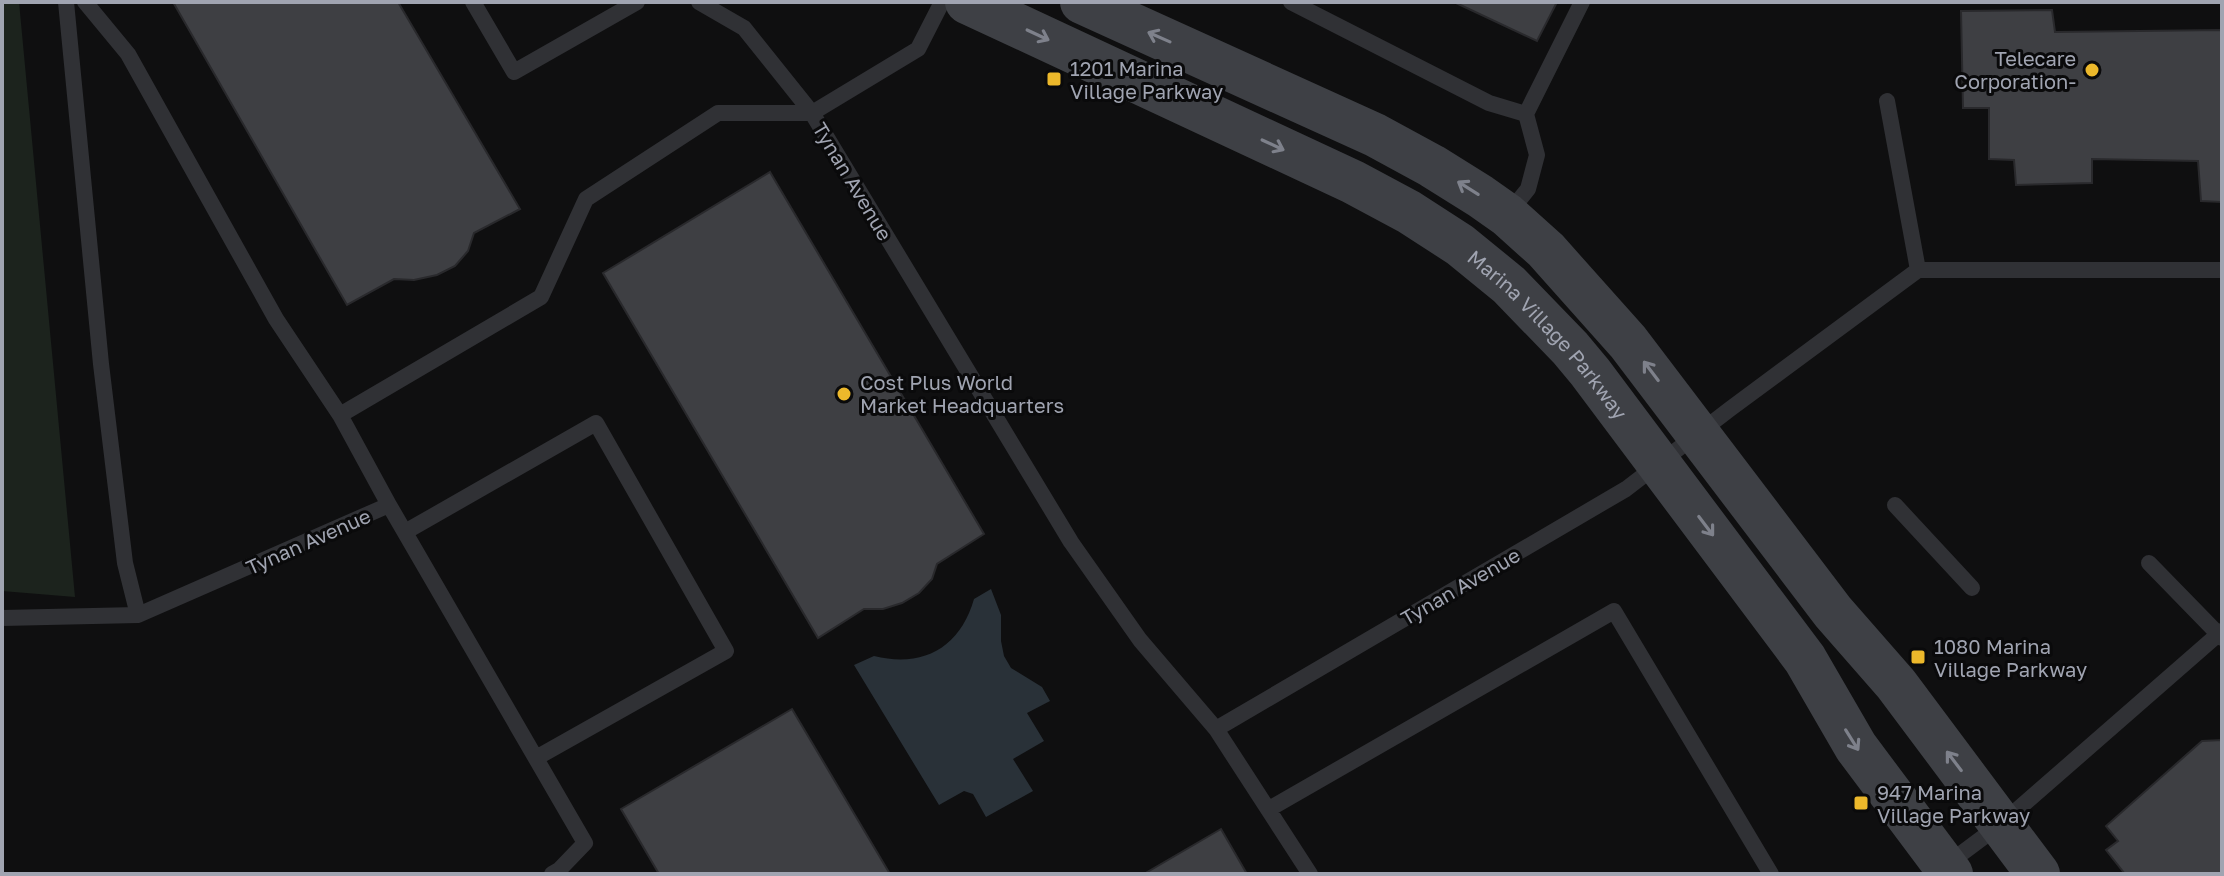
<svg xmlns="http://www.w3.org/2000/svg" width="2224" height="876" font-family="'Golos Text',sans-serif">
<style>
.green{fill:#1c231d}
.water{fill:#293138}
.building{fill:#3e3f43;stroke:#29292c;stroke-width:2}
.lines{fill:none;stroke-linecap:round;stroke-linejoin:round}
.lane{stroke:#303135;stroke-width:16}
.secondary{stroke:#3e4045;stroke-width:44}
.oneway{stroke:#7e818b}
.poi-dot{fill:#ecb82b;stroke:#0a0a0b;stroke-width:3}
.labels{text-anchor:middle;dominant-baseline:central;stroke-width:6;stroke-linejoin:round;paint-order:stroke}
.poi-label{font-size:20px;fill:#a0a4b1;stroke:#0a0a0b;text-anchor:start}
.street-label{font-size:20px;fill:#a0a4b1;stroke:#0a0a0b}
</style>
<rect width="100%" height="100%" fill="#0f0f10"/>
<path class="green" d="M 2,2 L 19,2 L 75,597 L 2,591 Z"/>
<path class="water" d="M 991,589 L 1001,615 L 1001,641 L 1004,656 L 1011,668 L 1042,687 L 1050,701 L 1027,713 L 1044,741 L 1013,759 L 1033,791 L 986,817 L 973,794 L 964,791 L 939,805 L 854,665 L 874,656 C 923,668 960,648 974,599 Z"/>
<path class="building" d="M 173,2 L 398,2 L 520,209 L 474,233 L 468,251 L 455,266 L 437,275 L 414,280 L 394,279 L 347,305 Z
M 1454,2 L 1557,2 L 1537,41 Z
M 2052,10 L 2055,32 L 2222,30 L 2222,202 L 2201,201 L 2198,161 L 2092,159 L 2092,183 L 2016,185 L 2014,160 L 1989,159 L 1989,108 L 1963,108 L 1961,11 Z
M 770,172 L 984,534 L 937,564 L 932,579 L 919,593 L 902,603 L 883,609 L 864,609 L 818,638 L 603,273 Z
M 792,709 L 890,874 L 659,874 L 621,809 Z
M 2222,740 L 2222,874 L 2125,874 L 2106,850 L 2118,841 L 2106,826 L 2202,741 Z
M 1221,829 L 1247,874 L 1144,874 Z"/>
<g class="lines">
<path class="lane" d="M 66,2 L 101,364 L 125,563 L 138,615
M 473,2 L 514,72 L 637,2
M 699,2 L 744,28 L 812,113 L 918,49 L 942,2
M 1291,2 L 1489,103 L 1526,114 L 1582,2
M 1887,101 L 1918,270
M 1507,215 L 1528,189 L 1537,155 L 1526,114
M 340,415 L 541,297 L 586,199 L 718,113 L 812,113 L 1071,542 L 1140,640 L 1216,729 L 1626,489 L 1730,409 L 1918,270 L 2222,270
M 389,505 L 585,843 L 559,870 L 552,874
M 1895,505 L 1972,588
M 405,532 L 596,423 L 726,651 L 536,758
M 2149,563 L 2222,638
M 2,618 L 138,615 L 389,505 L 340,415 L 276,319 L 128,54 L 85,2
M 1216,729 L 1310,874
M 1269,809 L 1614,611 L 1771,874
M 1946,865 L 2001,824 L 2222,631"/>
<g class="secondary">
<path id="s1" d="M 967,2 L 1353,182 L 1409,212 L 1460,245 L 1509,285 L 1570,348 L 1590,372 L 1805,659 L 1856,747 L 1951,874"/>
<path d="M 1082,2 L 1375,135 L 1432,166 L 1480,196 L 1507,215 L 1546,250 L 1628,342 L 1833,612 L 1896,684 L 2038,874"/>
</g>
</g>
<defs><path id="oneway-shaft" d="M-6 0H5M1.5-3L5.5 0L1.5 3" fill="none" stroke-width="1.6" stroke-linecap="round" stroke-linejoin="round" transform="scale(2)"/></defs>
<g class="oneway">
<use href="#oneway-shaft" transform="translate(1038 35) rotate(25)"/>
<use href="#oneway-shaft" transform="translate(1159 37) rotate(-156)"/>
<use href="#oneway-shaft" transform="translate(1273 145) rotate(25)"/>
<use href="#oneway-shaft" transform="translate(1468 188) rotate(-148)"/>
<use href="#oneway-shaft" transform="translate(1651 371) rotate(-127)"/>
<use href="#oneway-shaft" transform="translate(1706 526) rotate(53)"/>
<use href="#oneway-shaft" transform="translate(1852 740) rotate(58)"/>
<use href="#oneway-shaft" transform="translate(1954 761) rotate(-127)"/>
</g>
<g class="poi-dot">
<circle cx="2092" cy="70" r="8"/>
<rect x="1046" y="71" width="16" height="16" rx="4"/>
<circle cx="844" cy="394" r="8"/>
<rect x="1910" y="649" width="16" height="16" rx="4"/>
<rect x="1853" y="795" width="16" height="16" rx="4"/>
</g>
<g class="labels">
<g class="poi-label">
<text x="2076" y="58" text-anchor="end">Telecare<tspan x="2076" dy="23">Corporation-</tspan></text>
<text x="1070" y="68">1201 Marina<tspan x="1070" dy="23">Village Parkway</tspan></text>
<text x="860" y="382">Cost Plus World<tspan x="860" dy="23">Market Headquarters</tspan></text>
<text x="1934" y="646">1080 Marina<tspan x="1934" dy="23">Village Parkway</tspan></text>
<text x="1877" y="792">947 Marina<tspan x="1877" dy="23">Village Parkway</tspan></text>
</g>
<g class="street-label">
<text transform="translate(853 181) rotate(59)">Tynan Avenue</text>
<text stroke="none"><textPath href="#s1" startOffset="676">Marina Village Parkway</textPath></text>
<text transform="translate(308 541) rotate(-24)">Tynan Avenue</text>
<text transform="translate(1460 586) rotate(-30)">Tynan Avenue</text>
</g>
</g>
<rect width="2224" height="876" fill="none" stroke="#a0a4b1" stroke-width="8"/>
</svg>
